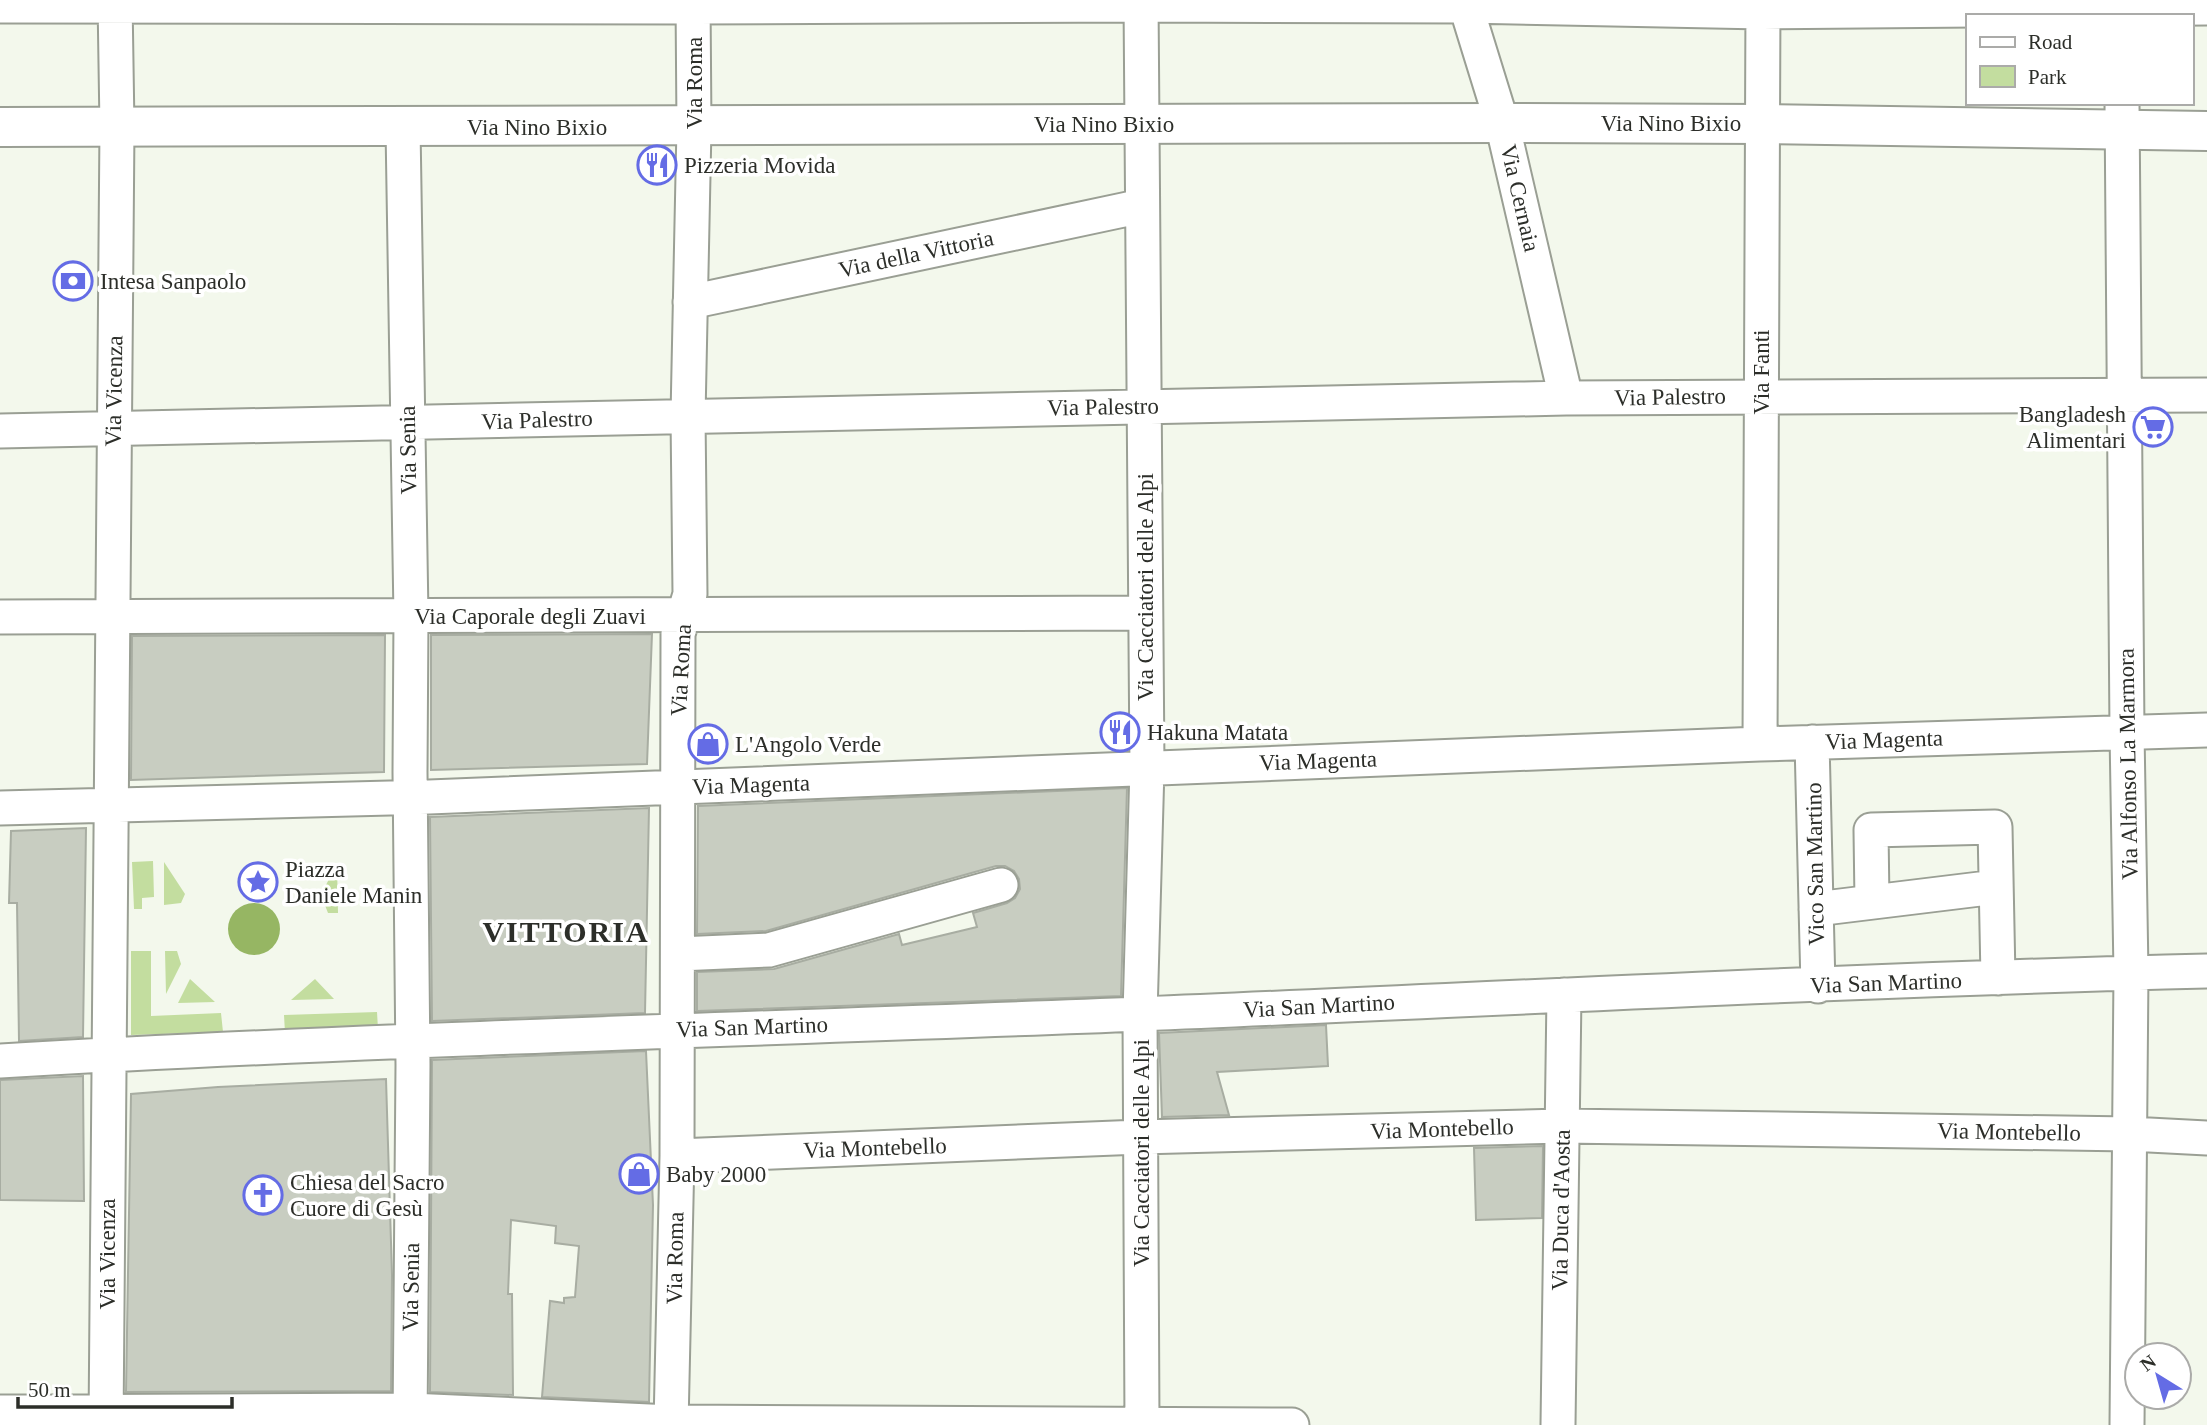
<svg xmlns="http://www.w3.org/2000/svg" width="2207" height="1425" font-family="'Times New Roman',serif">
<style>
.green{fill:#c3dd9f}
.water{fill:#96b663}
.building{fill:#c8cdc1;stroke:#a8ada2;stroke-width:2}
.lines{fill:none;stroke-linecap:round;stroke-linejoin:round}
.minor-casing{stroke:#9a9f94;stroke-width:37}
.major-casing{stroke:#9a9f94;stroke-width:42}
.minor{stroke:#fff;stroke-width:33}
.major{stroke:#fff;stroke-width:38}
.labels{text-anchor:middle;dominant-baseline:central;stroke-width:7;stroke-linejoin:round;paint-order:stroke}
.street-label{font-size:23px;fill:#2c2e29;stroke:#fff}
.poi-label{font-size:23px;fill:#2c2e29;stroke:#fff;text-anchor:start}
.district-label{font-size:30px;font-weight:bold;letter-spacing:2px;fill:#2c2e29;stroke:#fff}
</style>
<rect width="100%" height="100%" fill="#f3f8ec"/>
<path class="green" d="M 153,861 L 154,897 L 142,898 L 142,909 L 134,909 L 132,862 Z
M 164,862 L 185,894 L 181,903 L 164,905 Z
M 337,863 L 338,913 L 328,913 L 321,895 Z
M 131,951 L 151,951 L 151,1016 L 221,1013 L 223,1032 L 131,1035 Z
M 165,951 L 177,951 L 181,964 L 166,994 Z
M 190,979 L 215,1002 L 178,1003 Z
M 315,979 L 334,999 L 291,1000 Z
M 377,1012 L 378,1029 L 285,1033 L 284,1015 Z"/>
<path class="water" d="M228 929a26 26 0 1 1 52 0a26 26 0 1 1-52 0Z"/>
<path class="building" d="M 652,634 L 647,764 L 431,770 L 431,635 Z
M 385,635 L 384,772 L 131,780 L 132,636 Z
M 1127,788 L 1121,996 L 697,1011 L 697,972 L 774,969 L 899,934 L 902,945 L 977,927 L 973,913 L 1007,903 L 1015,898 L 1020,889 L 1019,879 L 1014,871 L 1005,866 L 996,866 L 766,931 L 697,934 L 698,806 Z
M 649,808 L 645,1013 L 432,1021 L 430,817 Z
M 86,828 L 83,1037 L 19,1041 L 17,903 L 9,903 L 11,831 Z
M 1326,1025 L 1328,1066 L 1217,1072 L 1229,1115 L 1162,1117 L 1159,1033 Z
M 646,1051 L 653,1205 L 649,1402 L 542,1397 L 550,1301 L 564,1303 L 564,1298 L 575,1297 L 579,1246 L 555,1243 L 556,1226 L 511,1220 L 508,1294 L 512,1294 L 513,1395 L 430,1392 L 432,1060 Z
M 83,1076 L 84,1201 L 0,1200 L 0,1080 Z
M 386,1079 L 392,1275 L 391,1391 L 126,1392 L 131,1094 L 218,1087 Z
M 1543,1146 L 1542,1218 L 1476,1220 L 1474,1148 Z"/>
<g class="lines">
<g class="minor-casing">
<path id="minor" d="M 1141,0 L 1147,768 L 1140,1014 L 1142,1425
M 1464,0 L 1502,123 L 1566,398
M 0,6 L 694,7 L 1141,5 L 1466,6 L 1763,12 L 2207,8
M 2122,103 L 2127,732 L 2131,973 L 2127,1425
M 403,128 L 411,616 L 410,772 L 413,1065 L 410,1425
M 690,302 L 1142,206
M 0,431 L 1566,398 L 2207,395
M 0,617 L 1145,613
M 1812,742 L 1818,986
M 1760,744 L 1763,0
M 0,808 L 429,797 L 1760,744 L 2207,730
M 1872,902 L 1871,830 L 1995,827 L 1998,978
M 1816,909 L 1996,887
M 679,954 L 769,950 L 1001,885
M 0,1061 C 381,1039 762,1029 1142,1014 C 1497,999 1852,980 2207,971
M 677,1156 L 1140,1137 L 1562,1126 L 2130,1134 L 2207,1138
M 0,1412 L 410,1410 L 671,1422 L 1292,1425
M 106,1425 L 117,127 L 115,0
M 671,1425 L 677,1156 L 678,634 L 690,594 L 688,416 L 694,127 L 693,0
M 1558,1425 L 1564,995"/>
</g>
<g class="major-casing">
<path id="major" d="M 0,127 L 1502,123 L 1763,124 L 2207,131"/>
</g>
<use href="#minor" class="minor"/>
<use href="#major" class="major"/>
</g>
<defs>
<g id="restaurant-ring" transform="scale(2.0125)"><circle r="9.5" fill="#fff" stroke="#646ce5" stroke-width="1.5"/><path d="M-5-6h1v4h1v-4h1v4h1v-4h1v5L-1.5 .5V6h-2V.5L-5-1ZM5-6V6H3V1.5H1.5Q1.5-4 5-6Z" fill="#646ce5"/></g>
<g id="bank-ring" transform="scale(2.0125)"><circle r="9.5" fill="#fff" stroke="#646ce5" stroke-width="1.5"/><path d="M-6-4H6V4H-6ZM0-2.3a2.3 2.3 0 1 0 0 4.6a2.3 2.3 0 1 0 0-4.6Z" fill="#646ce5"/></g>
<g id="supermarket-ring" transform="scale(2.0125)"><circle r="9.5" fill="#fff" stroke="#646ce5" stroke-width="1.5"/><path d="M-6-5.5h2.5l.6 2H6L4.5 2H-2.5L-4.4-4H-6ZM-1.5 3.2a1.3 1.3 0 1 0 .1 0ZM3 3.2a1.3 1.3 0 1 0 .1 0Z" fill="#646ce5"/></g>
<g id="shop-ring" transform="scale(2.0125)"><circle r="9.5" fill="#fff" stroke="#646ce5" stroke-width="1.5"/><path d="M-5-2.5h2.3a2.7 3.5 0 0 1 5.4 0H5L5.5 6h-11ZM-1.5-2.5h3a1.5 2.3 0 0 0-3 0Z" fill="#646ce5"/></g>
<g id="sight-ring" transform="scale(2.0125)"><circle r="9.5" fill="#fff" stroke="#646ce5" stroke-width="1.5"/><path d="M0-6L1.8-2.2L6-1.7L2.9 1.2L3.7 5.4L0 3.3L-3.7 5.4L-2.9 1.2L-6-1.7L-1.8-2.2Z" fill="#646ce5"/></g>
<g id="church-ring" transform="scale(2.0125)"><circle r="9.5" fill="#fff" stroke="#646ce5" stroke-width="1.5"/><path d="M-1.2-6h2.4v3.5h3.3v2.4h-3.3V6h-2.4V-.1h-3.3v-2.4h3.3Z" fill="#646ce5"/></g>
</defs>
<g fill-rule="evenodd">
<use href="#restaurant-ring" x="657" y="165"/>
<use href="#bank-ring" x="73" y="281"/>
<use href="#supermarket-ring" x="2153" y="427"/>
<use href="#restaurant-ring" x="1120" y="732"/>
<use href="#shop-ring" x="708" y="744"/>
<use href="#sight-ring" x="258" y="882"/>
<use href="#shop-ring" x="639" y="1174"/>
<use href="#church-ring" x="263" y="1195"/>
</g>
<g class="labels">
<g class="street-label">
<text transform="translate(694 83) rotate(-90)">Via Roma</text>
<text x="1671" y="123">Via Nino Bixio</text>
<text x="1104" y="124">Via Nino Bixio</text>
<text x="537" y="127">Via Nino Bixio</text>
<text transform="translate(1520 198) rotate(77)">Via Cernaia</text>
<text transform="translate(916 254) rotate(-12)">Via della Vittoria</text>
<text transform="translate(1761 372) rotate(-90)">Via Fanti</text>
<text transform="translate(114 391) rotate(-89)">Via Vicenza</text>
<text transform="translate(1670 397) rotate(-1)">Via Palestro</text>
<text transform="translate(1103 407) rotate(-1)">Via Palestro</text>
<text transform="translate(537 420) rotate(-2)">Via Palestro</text>
<text transform="translate(408 450) rotate(-91)">Via Senia</text>
<text transform="translate(1145 587) rotate(-90)">Via Cacciatori delle Alpi</text>
<text x="530" y="616">Via Caporale degli Zuavi</text>
<text transform="translate(681 670) rotate(-87)">Via Roma</text>
<text transform="translate(1884 740) rotate(-2)">Via Magenta</text>
<text transform="translate(1318 761) rotate(-2)">Via Magenta</text>
<text transform="translate(2128 764) rotate(-91)">Via Alfonso La Marmora</text>
<text transform="translate(751 785) rotate(-2)">Via Magenta</text>
<text transform="translate(1815 864) rotate(-91)">Vico San Martino</text>
<text transform="translate(1886 983) rotate(-2)">Via San Martino</text>
<text transform="translate(1319 1006) rotate(-3)">Via San Martino</text>
<text transform="translate(752 1027) rotate(-2)">Via San Martino</text>
<text transform="translate(1442 1129) rotate(-2)">Via Montebello</text>
<text transform="translate(2009 1132) rotate(1)">Via Montebello</text>
<text transform="translate(875 1148) rotate(-2)">Via Montebello</text>
<text transform="translate(1141 1153) rotate(-90)">Via Cacciatori delle Alpi</text>
<text transform="translate(1561 1210) rotate(-89)">Via Duca d'Aosta</text>
<text transform="translate(107 1254) rotate(-90)">Via Vicenza</text>
<text transform="translate(675 1258) rotate(-89)">Via Roma</text>
<text transform="translate(411 1287) rotate(-89)">Via Senia</text>
</g>
<g class="poi-label">
<text x="684" y="165">Pizzeria Movida</text>
<text x="100" y="281">Intesa Sanpaolo</text>
<text x="2126" y="414" text-anchor="end">Bangladesh<tspan x="2126" dy="26">Alimentari</tspan></text>
<text x="1147" y="732">Hakuna Matata</text>
<text x="735" y="744">L'Angolo Verde</text>
<text x="285" y="869">Piazza<tspan x="285" dy="26">Daniele Manin</tspan></text>
<text x="666" y="1174">Baby 2000</text>
<text x="290" y="1182">Chiesa del Sacro<tspan x="290" dy="26">Cuore di Gesù</tspan></text>
</g>
<g class="district-label">
<text x="566" y="931">VITTORIA</text>
</g>
</g>
<rect x="1966" y="14" width="228" height="91" fill="#ffffff" stroke="#ababa9" stroke-width="2"/>
<rect x="1980" y="37" width="35" height="10" fill="#ffffff" stroke="#ababa9" stroke-width="2"/>
<text x="2028" y="49" font-size="21" fill="#2c2e29">Road</text>
<rect x="1980" y="66" width="35" height="21" fill="#c3dd9f" stroke="#ababa9" stroke-width="2"/>
<text x="2028" y="84" font-size="21" fill="#2c2e29">Park</text>
<g transform="translate(2158 1376) rotate(323)"><circle r="33" fill="#ffffff" stroke="#ababa9" stroke-width="2"/>
<path d="M0-5L12 26L0 18L-12 26Z" fill="#646ce5"/>
<text y="-10" font-size="19" font-weight="bold" text-anchor="middle" fill="#2c2e29">N</text>
</g>
<path d="M18 1397v10h214v-10" fill="none" stroke="#2c2e29" stroke-width="3.5"/>
<text x="28" y="1397" font-size="21" fill="#2c2e29" stroke="#ffffff" stroke-width="5" paint-order="stroke">50 m</text>
</svg>
